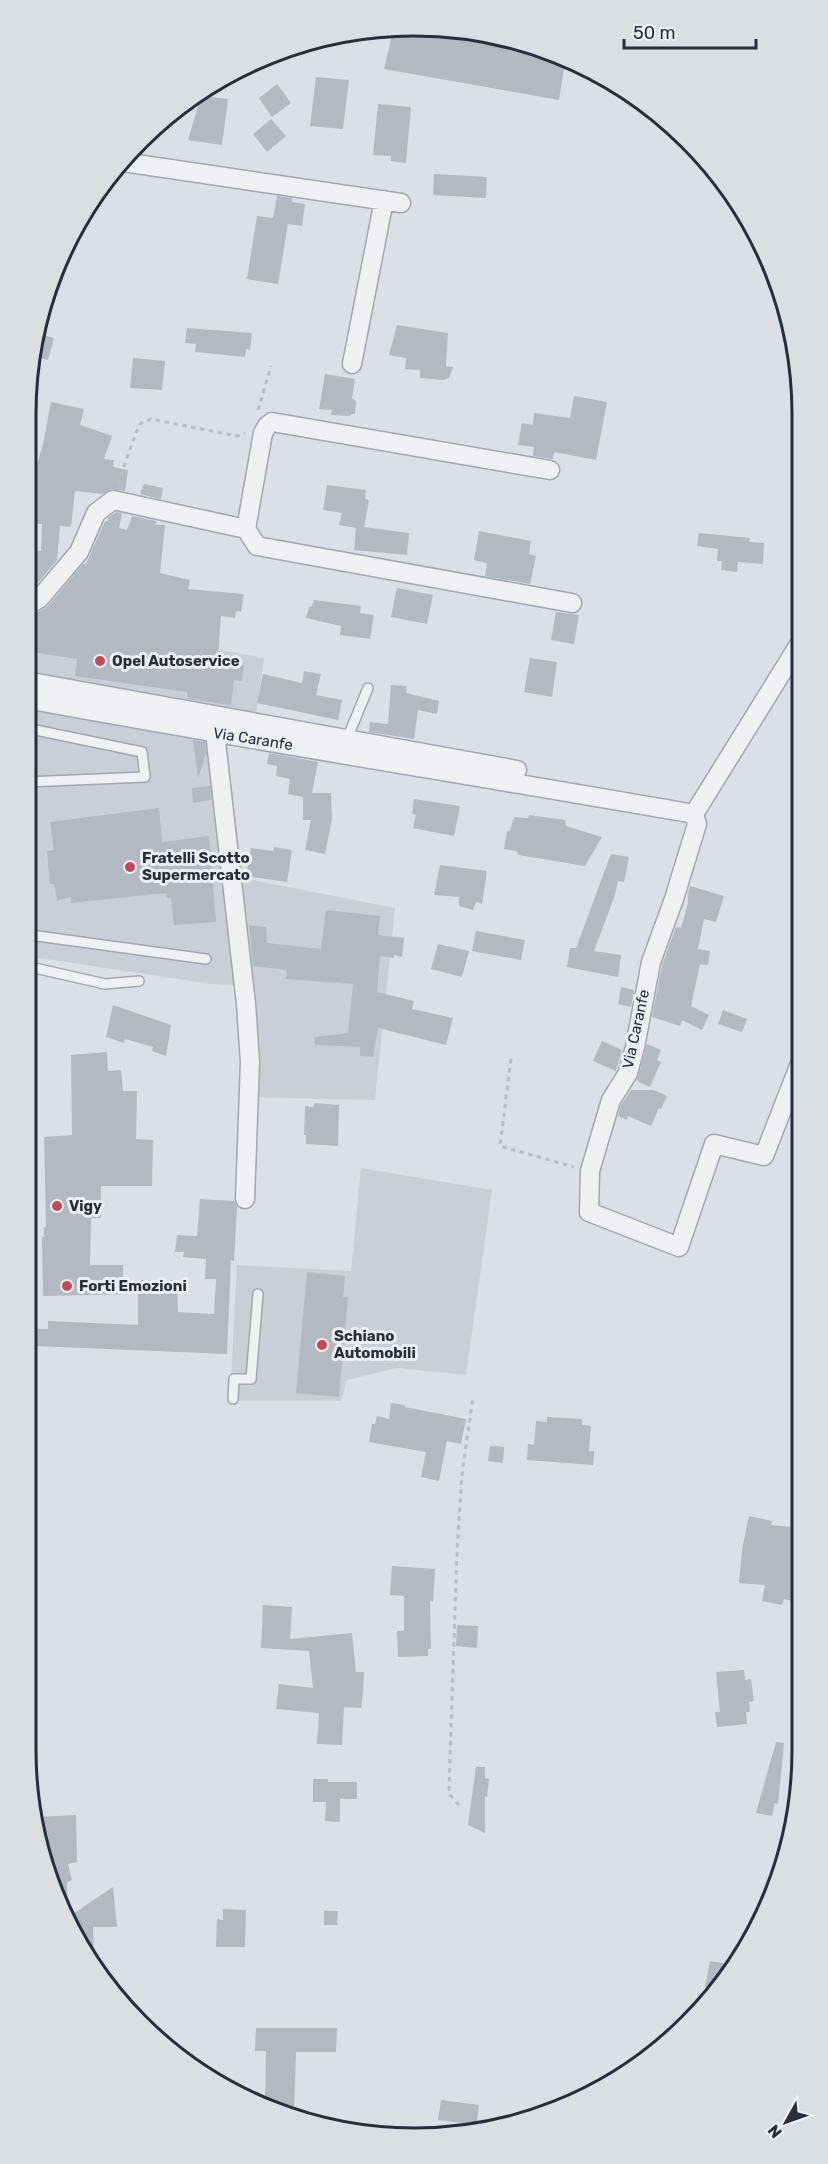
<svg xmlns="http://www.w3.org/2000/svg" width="828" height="2164" font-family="Rubik,sans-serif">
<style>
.built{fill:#cbced6}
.building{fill:#b4b8c1}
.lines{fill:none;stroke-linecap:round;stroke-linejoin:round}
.service-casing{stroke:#a2a6ae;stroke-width:12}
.minor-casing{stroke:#a2a6ae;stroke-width:21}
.path{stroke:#babdc4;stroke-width:3;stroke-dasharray:4.5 4.5;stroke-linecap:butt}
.service{stroke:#eef0f4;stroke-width:9}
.minor{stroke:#eef0f4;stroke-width:18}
.poi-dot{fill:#c14a54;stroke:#ebeef3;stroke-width:2}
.labels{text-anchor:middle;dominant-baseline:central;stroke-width:6;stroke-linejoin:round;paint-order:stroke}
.poi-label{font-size:15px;font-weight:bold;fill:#272d3a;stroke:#ebeef3;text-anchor:start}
.street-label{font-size:15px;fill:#272d3a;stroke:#ebeef3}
.rim{fill:none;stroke:#272d3a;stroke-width:3}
</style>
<rect width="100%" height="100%" fill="#dcdfe5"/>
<path class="built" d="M 26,615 L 264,658 L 253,734 L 226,747 L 243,878 L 395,908 L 375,1100 L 248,1097 L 243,986 L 211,984 L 26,956 Z
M 361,1168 L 492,1190 L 466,1375 L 397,1368 L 347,1380 L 341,1401 L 230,1401 L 237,1265 L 351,1271 Z"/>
<path class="building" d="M 393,31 L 515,39 L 565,62 L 559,100 L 384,69 Z
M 316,77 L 349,80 L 343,129 L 310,126 Z
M 277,84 L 291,103 L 272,117 L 259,98 Z
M 201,96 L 228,99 L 222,145 L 188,140 Z
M 378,104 L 411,107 L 406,163 L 391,161 L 391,156 L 373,155 Z
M 271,119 L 286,136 L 267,152 L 253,134 Z
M 434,174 L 487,177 L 486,198 L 433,195 Z
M 277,196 L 292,198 L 292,202 L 305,204 L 302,226 L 288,224 L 278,284 L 247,279 L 257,216 L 273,218 Z
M 397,325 L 448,333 L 446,366 L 453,367 L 449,378 L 443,380 L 420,378 L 420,370 L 405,369 L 406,358 L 389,355 Z
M 187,328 L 252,333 L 250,350 L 246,349 L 245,357 L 195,352 L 196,344 L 185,343 Z
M 36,333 L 54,338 L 48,360 L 33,356 Z
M 133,358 L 165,361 L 162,390 L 130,388 Z
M 325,374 L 355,379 L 352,398 L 356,401 L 355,414 L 351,414 L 350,416 L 331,415 L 332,410 L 319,409 Z
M 574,396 L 607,402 L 596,460 L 554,452 L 553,459 L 533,456 L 534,447 L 518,445 L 522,423 L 533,425 L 534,413 L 570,418 Z
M 51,402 L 84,409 L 80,425 L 112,436 L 104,459 L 114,460 L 113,467 L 128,470 L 125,491 L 111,489 L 103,494 L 75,491 L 71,527 L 60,526 L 57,560 L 33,589 L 26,594 L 26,560 L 30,561 L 31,550 L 41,551 L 42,524 L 28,523 L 30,509 L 26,508 L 26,489 L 32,475 L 34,475 L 43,444 Z
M 144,484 L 163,488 L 161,499 L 140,494 Z
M 327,485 L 366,490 L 365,498 L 369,501 L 364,527 L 409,533 L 407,555 L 354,550 L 356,528 L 339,525 L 342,513 L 323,510 Z
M 116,512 L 122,513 L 119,528 L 127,530 L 132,516 L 156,521 L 156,525 L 165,525 L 160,573 L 190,580 L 188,589 L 244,594 L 241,612 L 236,611 L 235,618 L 221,616 L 218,655 L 236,657 L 235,664 L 244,665 L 242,681 L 234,680 L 231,705 L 188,699 L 187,692 L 75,676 L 77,659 L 26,651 L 26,618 L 32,616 L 48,606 L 83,564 L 86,564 L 105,521 L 108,521 L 108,518 Z
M 479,531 L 531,541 L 529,554 L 536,556 L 530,584 L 485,576 L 487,563 L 474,560 Z
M 699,533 L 750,538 L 749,542 L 764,543 L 763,564 L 738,562 L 737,572 L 721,570 L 722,561 L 717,561 L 718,549 L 697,546 Z
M 397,588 L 433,595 L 427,624 L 391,617 Z
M 314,600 L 361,606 L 360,613 L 374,615 L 370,639 L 340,635 L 341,626 L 306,618 L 309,607 L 312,606 Z
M 556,612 L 579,615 L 574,644 L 551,640 Z
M 530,658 L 557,662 L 552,697 L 524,692 Z
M 304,671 L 321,674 L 316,695 L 342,700 L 338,720 L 257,703 L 263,674 L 302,683 Z
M 391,685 L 407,686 L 406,693 L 439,701 L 437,714 L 418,710 L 414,739 L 369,732 L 370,722 L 388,724 Z
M 193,740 L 205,742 L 206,754 L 198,778 Z
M 269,753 L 318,762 L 312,793 L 331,793 L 332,819 L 325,854 L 305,850 L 311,820 L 303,820 L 303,797 L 288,794 L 290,779 L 276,776 L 277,766 L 267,764 Z
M 210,786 L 211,800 L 193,803 L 192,788 Z
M 414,799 L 460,806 L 454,836 L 413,828 L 416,815 L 412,814 Z
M 159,808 L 162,842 L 209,836 L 216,922 L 174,925 L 171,898 L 166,898 L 166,893 L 71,903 L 71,897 L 57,900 L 54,884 L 50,884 L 47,851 L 54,850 L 50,822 Z
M 529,815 L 565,820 L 566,826 L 602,837 L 585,866 L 519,855 L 516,851 L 504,849 L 507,831 L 510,831 L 514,817 L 528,818 Z
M 274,847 L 292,850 L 287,882 L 246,876 L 251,848 L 273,851 Z
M 611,854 L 629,857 L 624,882 L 618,881 L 615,895 L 594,951 L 621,955 L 618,977 L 567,967 L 570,948 L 576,948 Z
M 440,865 L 487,871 L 482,904 L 476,902 L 473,910 L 459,906 L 459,897 L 434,895 Z
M 690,886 L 724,896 L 716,922 L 704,919 L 698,949 L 710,951 L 708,965 L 700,964 L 691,1006 L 709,1015 L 702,1030 L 682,1020 L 680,1026 L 652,1017 L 662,965 L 676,927 L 681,928 L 688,903 L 688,893 Z
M 326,910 L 380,916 L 378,935 L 404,938 L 402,957 L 394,955 L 394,958 L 380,956 L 377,992 L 414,1001 L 412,1009 L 453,1018 L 446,1045 L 378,1028 L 373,1057 L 360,1056 L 360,1047 L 315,1045 L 314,1037 L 348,1033 L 353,984 L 286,979 L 287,970 L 253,966 L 249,925 L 266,927 L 267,943 L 321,949 Z
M 476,931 L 525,940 L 521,960 L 472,951 Z
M 438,944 L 469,951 L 462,977 L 431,969 Z
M 621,987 L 634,990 L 631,1007 L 618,1004 Z
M 113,1005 L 171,1025 L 166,1056 L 152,1051 L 153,1047 L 125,1039 L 124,1043 L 106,1037 Z
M 723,1010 L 747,1019 L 742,1032 L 718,1024 Z
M 602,1041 L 622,1050 L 616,1071 L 593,1061 Z
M 647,1044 L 661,1050 L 657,1060 L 661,1062 L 650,1087 L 637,1081 Z
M 107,1052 L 108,1071 L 121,1070 L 123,1091 L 137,1091 L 136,1139 L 153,1140 L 152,1186 L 101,1186 L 101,1218 L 91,1218 L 90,1265 L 123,1265 L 123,1280 L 177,1280 L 178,1312 L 214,1314 L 216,1279 L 205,1279 L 206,1259 L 183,1257 L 184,1252 L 175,1252 L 177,1235 L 197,1236 L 200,1199 L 234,1201 L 237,1207 L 234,1261 L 231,1260 L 227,1354 L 35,1346 L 36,1329 L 48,1329 L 48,1321 L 138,1325 L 138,1294 L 43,1296 L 42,1237 L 44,1237 L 44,1227 L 46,1227 L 44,1137 L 72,1135 L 71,1055 Z
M 631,1090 L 654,1090 L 667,1096 L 661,1109 L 659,1108 L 651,1126 L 628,1116 L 627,1120 L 618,1116 L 621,1105 Z
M 315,1103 L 339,1105 L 338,1146 L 306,1144 L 306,1135 L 304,1135 L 305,1106 L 313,1107 Z
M 307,1272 L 345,1276 L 343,1297 L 348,1297 L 339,1397 L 296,1393 Z
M 391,1403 L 405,1405 L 405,1407 L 466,1419 L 461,1444 L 447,1441 L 439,1481 L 421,1477 L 426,1452 L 369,1442 L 372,1424 L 375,1424 L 377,1416 L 389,1419 Z
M 547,1417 L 582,1419 L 582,1425 L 591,1426 L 589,1451 L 594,1451 L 593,1465 L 527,1460 L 528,1444 L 534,1445 L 536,1421 L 547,1422 Z
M 490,1446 L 504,1447 L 503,1463 L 488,1461 Z
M 749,1516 L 772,1521 L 771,1525 L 802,1528 L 802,1603 L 784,1599 L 782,1605 L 762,1601 L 765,1585 L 739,1583 L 742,1550 Z
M 392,1566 L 435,1569 L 433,1602 L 430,1601 L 431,1649 L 428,1649 L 428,1656 L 398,1657 L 397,1631 L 404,1631 L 404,1596 L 390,1595 Z
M 263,1605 L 292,1607 L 290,1639 L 352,1633 L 356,1672 L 364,1672 L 363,1694 L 361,1708 L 344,1707 L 342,1745 L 317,1744 L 319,1713 L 276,1709 L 279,1684 L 313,1688 L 309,1651 L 261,1648 Z
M 457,1625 L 478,1626 L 477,1648 L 456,1646 Z
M 744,1670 L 745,1680 L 751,1679 L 754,1701 L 749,1702 L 750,1712 L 746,1712 L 747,1724 L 717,1727 L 715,1712 L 720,1712 L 716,1672 Z
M 776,1742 L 784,1743 L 778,1804 L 775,1803 L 772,1816 L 756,1813 Z
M 476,1767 L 485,1767 L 485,1778 L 489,1779 L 487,1797 L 485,1796 L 485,1833 L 468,1825 Z
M 313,1779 L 328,1779 L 328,1782 L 357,1782 L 357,1799 L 340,1799 L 340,1822 L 325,1821 L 326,1802 L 313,1802 Z
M 76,1815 L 77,1862 L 68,1864 L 72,1880 L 67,1882 L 67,1912 L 46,1875 L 37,1817 Z
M 113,1887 L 117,1927 L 93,1927 L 94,1958 L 70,1916 Z
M 223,1909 L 246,1910 L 245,1947 L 216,1947 L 217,1919 L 223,1920 Z
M 324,1911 L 338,1911 L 337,1925 L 324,1925 Z
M 710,1961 L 733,1965 L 719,1990 L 705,1987 Z
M 256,2028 L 337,2028 L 336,2052 L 296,2052 L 294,2112 L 265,2102 L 266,2051 L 255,2051 Z
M 441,2100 L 479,2105 L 476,2131 L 461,2132 L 462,2123 L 438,2120 Z"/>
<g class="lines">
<g class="service-casing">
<path id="service" d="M 26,728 L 142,752 L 145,777 L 26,782
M 347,739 L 368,688
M 26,884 L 30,935
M 30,935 L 206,959
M 26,966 L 105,984 L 139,981
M 233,1399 L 234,1379 L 251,1379 L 258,1294"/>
</g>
<g class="minor-casing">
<path id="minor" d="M 123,162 L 401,203
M 352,364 L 384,200
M 246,529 L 263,433 L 267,426 L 272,422 L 550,470
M 26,607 L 40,598 L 79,552 L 96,513 L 113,500 L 246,529 L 257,546 L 572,603
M 26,681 L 517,770
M 26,699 C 248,740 471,775 694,814 L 800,643
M 215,733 L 246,1004 L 250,1062 L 245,1199
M 694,814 L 697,824 L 674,899 L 651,962 L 635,1047 L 628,1073 L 611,1100 L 590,1171 L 589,1212 L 679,1247 L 714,1144 L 764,1156 L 801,1061"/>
</g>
<path class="path" d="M 258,410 L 271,366
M 118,484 L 136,432 L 141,423 L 151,419 L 237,436 L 245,433
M 511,1059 L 500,1146 L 574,1167
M 459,1805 L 450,1795 L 449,1789 L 457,1551 L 462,1474 L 473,1397"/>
<use href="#service" class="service"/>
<use href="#minor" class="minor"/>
</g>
<g class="poi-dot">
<circle cx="100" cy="661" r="6"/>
<circle cx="130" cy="867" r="6"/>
<circle cx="57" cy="1206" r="6"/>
<circle cx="67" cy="1286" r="6"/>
<circle cx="322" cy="1345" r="6"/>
</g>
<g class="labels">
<g class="poi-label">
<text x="112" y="661">Opel Autoservice</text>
<text x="142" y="858">Fratelli Scotto<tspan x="142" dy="17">Supermercato</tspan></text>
<text x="69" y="1206">Vigy</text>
<text x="79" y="1286">Forti Emozioni</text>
<text x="334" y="1336">Schiano<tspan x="334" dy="17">Automobili</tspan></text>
</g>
<g class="street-label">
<text transform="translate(253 739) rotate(9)">Via Caranfe</text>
<text transform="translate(636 1029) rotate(-78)">Via Caranfe</text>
</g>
</g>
<path d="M0 0H828V2164H0ZM414 36H414A378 378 0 0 1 792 414V1750A378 378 0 0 1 414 2128H414A378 378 0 0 1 36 1750V414A378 378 0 0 1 414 36Z" fill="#dbdfe4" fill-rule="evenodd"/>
<path class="rim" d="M414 36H414A378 378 0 0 1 792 414V1750A378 378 0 0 1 414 2128H414A378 378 0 0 1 36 1750V414A378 378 0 0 1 414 36Z"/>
<g transform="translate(786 2122) rotate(230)" stroke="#ebeef3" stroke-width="4.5" paint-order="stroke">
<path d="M0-4.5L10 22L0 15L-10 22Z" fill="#272d3a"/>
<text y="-9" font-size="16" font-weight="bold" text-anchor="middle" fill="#272d3a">N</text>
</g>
<path d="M624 39v9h132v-9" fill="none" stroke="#272d3a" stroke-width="3"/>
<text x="633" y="39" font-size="18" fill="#272d3a" stroke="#ebeef3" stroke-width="4.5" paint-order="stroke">50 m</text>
</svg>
